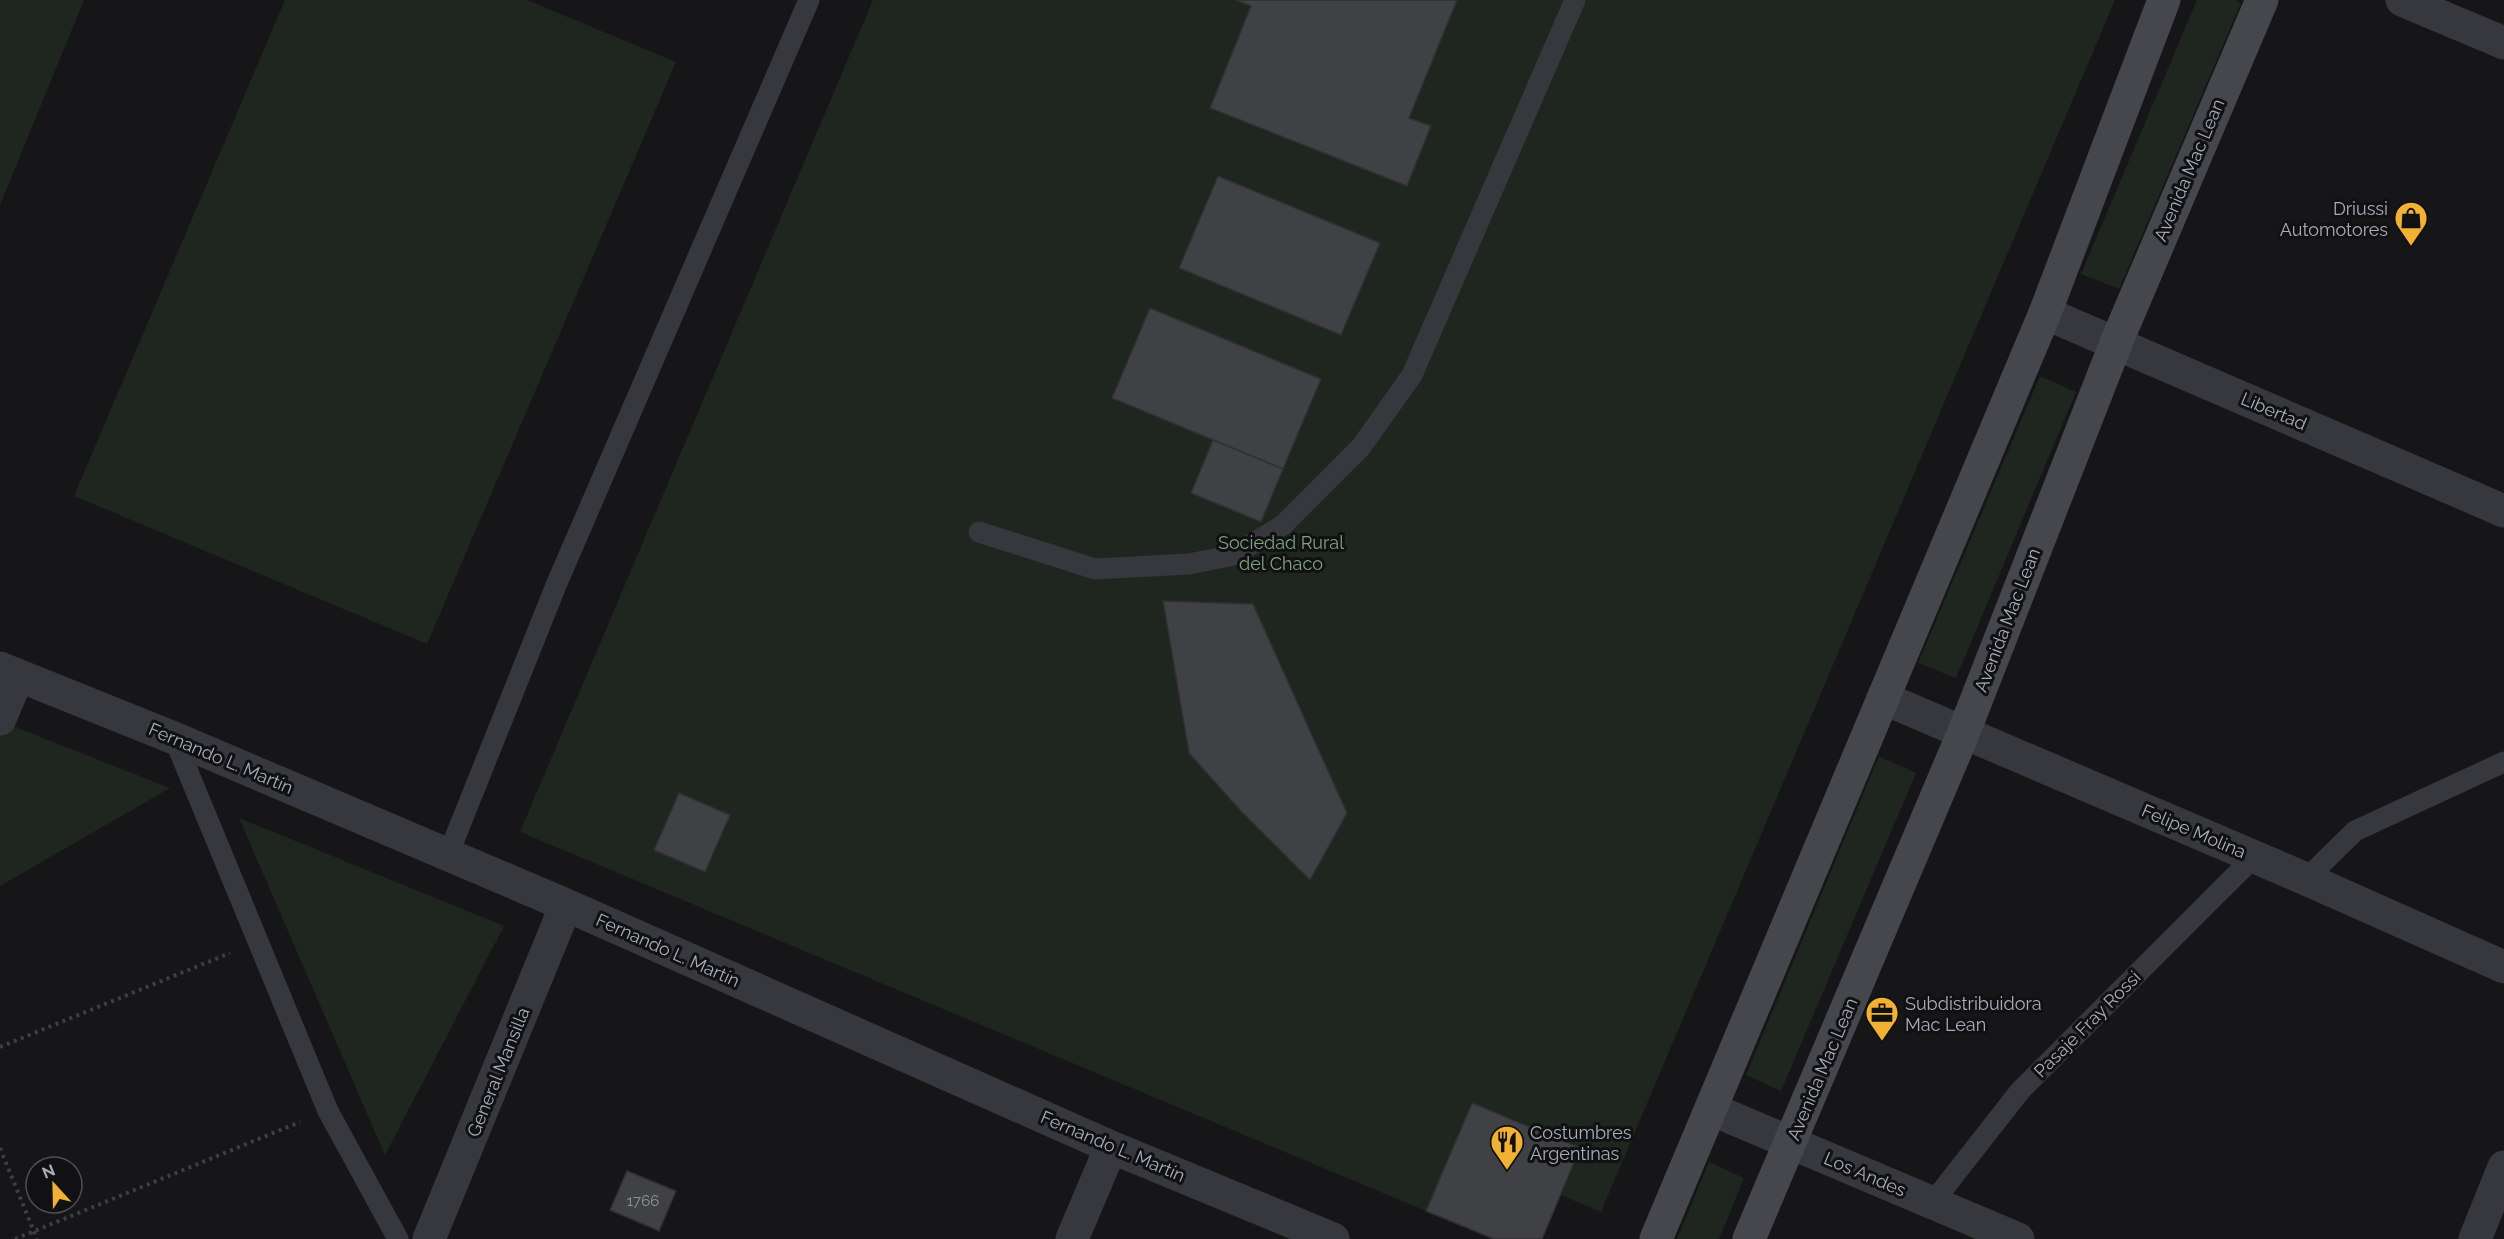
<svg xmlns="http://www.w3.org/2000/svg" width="2504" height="1239" font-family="Raleway,sans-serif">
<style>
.green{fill:#1e261f}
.building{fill:#404145;stroke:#303034;stroke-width:1.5}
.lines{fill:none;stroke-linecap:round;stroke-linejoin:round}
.path{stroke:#3d3f44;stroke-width:4;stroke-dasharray:3 4.5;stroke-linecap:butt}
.service{stroke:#37383d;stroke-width:21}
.minor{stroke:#37383d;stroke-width:33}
.secondary{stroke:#45474d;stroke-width:33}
.labels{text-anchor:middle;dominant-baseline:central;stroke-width:6;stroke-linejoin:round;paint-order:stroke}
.number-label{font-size:15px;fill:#8e929b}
.street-label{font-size:18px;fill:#a8adb8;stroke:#111113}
.poi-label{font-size:18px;fill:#a8adb8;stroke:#111113;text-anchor:start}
.park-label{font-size:18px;fill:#7fa381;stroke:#111113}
</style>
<rect width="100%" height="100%" fill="#161618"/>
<path class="green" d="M 0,0 L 84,0 L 0,205 Z
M 285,0 L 527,0 L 676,62 L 427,644 L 74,496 Z
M 873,0 L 2115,0 L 1601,1212 L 1561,1195 L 1580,1148 L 1472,1103 L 1426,1211 L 520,832 Z
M 2197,0 L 2235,0 L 2241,3 L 2119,289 L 2081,274 Z
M 2040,376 L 2076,392 L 1956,678 L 1918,663 Z
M 0,721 L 170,788 L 0,886 Z
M 1879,756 L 1916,773 L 1781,1091 L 1746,1075 Z
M 239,818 L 504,926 L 385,1155 Z
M 1709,1162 L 1744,1178 L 1719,1239 L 1677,1239 Z"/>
<path class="building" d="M 1236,0 L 1457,0 L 1409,118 L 1431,126 L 1407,186 L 1210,108 L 1251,6 Z
M 1218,176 L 1380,243 L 1341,335 L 1179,268 Z
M 1150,308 L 1321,379 L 1283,469 L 1112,398 Z
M 1213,440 L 1283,469 L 1261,522 L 1191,493 Z
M 1163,601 L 1253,604 L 1347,813 L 1310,880 L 1239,809 L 1189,753 Z
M 679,793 L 730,815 L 705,872 L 654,850 Z
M 1472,1103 L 1580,1148 L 1542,1239 L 1494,1239 L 1426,1211 Z
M 627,1171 L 676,1191 L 659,1231 L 610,1210 Z"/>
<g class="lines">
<path class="path" d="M 0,1047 L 230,953
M 0,1148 L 37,1239
M 15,1239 L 300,1122"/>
<path class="service" d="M 979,532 L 1095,569 L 1189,564 L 1234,555 L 1283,525 L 1361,447 L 1412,375 L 1575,0
M 174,738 L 328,1111 L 398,1239
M 448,855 L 557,583 L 809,0
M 2306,879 L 2355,831 L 2504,762
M 1933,1202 L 2020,1091 L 2254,857"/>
<path class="minor" d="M 2402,0 L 2504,43
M 2045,313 L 2504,511
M 0,668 L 174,738 L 566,905 L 1111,1147 L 1333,1239
M 1883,698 L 2306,879 L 2504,967
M 0,719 L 18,676
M 1711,1109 L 2018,1239
M 429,1239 L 566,905
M 1072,1239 L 1111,1147
M 2475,1239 L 2504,1167"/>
<path class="secondary" d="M 1656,1239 L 2045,313 L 2164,0
M 1749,1239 L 1963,734 L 2116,343 L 2262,0"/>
</g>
<defs>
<g id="shop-pin" transform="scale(1.725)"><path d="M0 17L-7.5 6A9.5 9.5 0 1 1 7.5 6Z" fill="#f2b134" stroke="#111113"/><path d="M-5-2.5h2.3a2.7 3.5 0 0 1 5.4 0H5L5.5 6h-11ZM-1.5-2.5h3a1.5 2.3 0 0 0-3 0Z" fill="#111"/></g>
<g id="office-pin" transform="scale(1.725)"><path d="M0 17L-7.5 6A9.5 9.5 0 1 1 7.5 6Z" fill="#f2b134" stroke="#111113"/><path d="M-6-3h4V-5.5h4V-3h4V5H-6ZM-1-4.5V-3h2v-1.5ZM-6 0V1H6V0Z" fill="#111"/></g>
<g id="restaurant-pin" transform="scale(1.725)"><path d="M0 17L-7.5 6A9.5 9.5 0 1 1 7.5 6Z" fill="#f2b134" stroke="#111113"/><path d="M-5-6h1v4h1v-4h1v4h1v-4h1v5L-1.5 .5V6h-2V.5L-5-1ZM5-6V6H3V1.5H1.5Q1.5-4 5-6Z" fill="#111"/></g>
</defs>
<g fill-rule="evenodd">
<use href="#shop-pin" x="2411" y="218"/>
<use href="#office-pin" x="1882" y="1013"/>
<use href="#restaurant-pin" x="1507" y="1142"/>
</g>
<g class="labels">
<g class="number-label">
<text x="643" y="1201">1766</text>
</g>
<g class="street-label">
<text transform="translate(2189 170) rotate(-67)">Avenida Mac Lean</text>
<text transform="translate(2274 411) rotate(23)">Libertad</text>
<text transform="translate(2007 620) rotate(-69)">Avenida Mac Lean</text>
<text transform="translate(221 758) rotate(23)">Fernando L. Martín</text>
<text transform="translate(2194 831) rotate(23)">Felipe Molina</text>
<text transform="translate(668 950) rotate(24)">Fernando L. Martín</text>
<text transform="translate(2087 1024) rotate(-45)">Pasaje Fray Rossi</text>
<text transform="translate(1822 1069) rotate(-67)">Avenida Mac Lean</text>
<text transform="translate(498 1072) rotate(-68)">General Mansilla</text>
<text transform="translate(1113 1146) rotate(23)">Fernando L. Martín</text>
<text transform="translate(1865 1174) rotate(23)">Los Andes</text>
</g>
<g class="poi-label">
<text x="2388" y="208" text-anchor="end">Driussi<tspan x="2388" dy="21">Automotores</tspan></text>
<text x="1905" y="1003">Subdistribuidora<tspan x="1905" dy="21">Mac Lean</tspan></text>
<text x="1530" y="1132">Costumbres<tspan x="1530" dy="21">Argentinas</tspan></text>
</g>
<g class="park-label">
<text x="1281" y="542">Sociedad Rural<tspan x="1281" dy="21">del Chaco</tspan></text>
</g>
</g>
<g transform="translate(54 1185) rotate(338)"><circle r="28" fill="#111113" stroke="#4d4f55" stroke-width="1.5"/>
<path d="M0-4.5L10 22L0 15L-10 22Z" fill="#f2b134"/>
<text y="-9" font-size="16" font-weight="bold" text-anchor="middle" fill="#a8adb8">N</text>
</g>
</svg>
